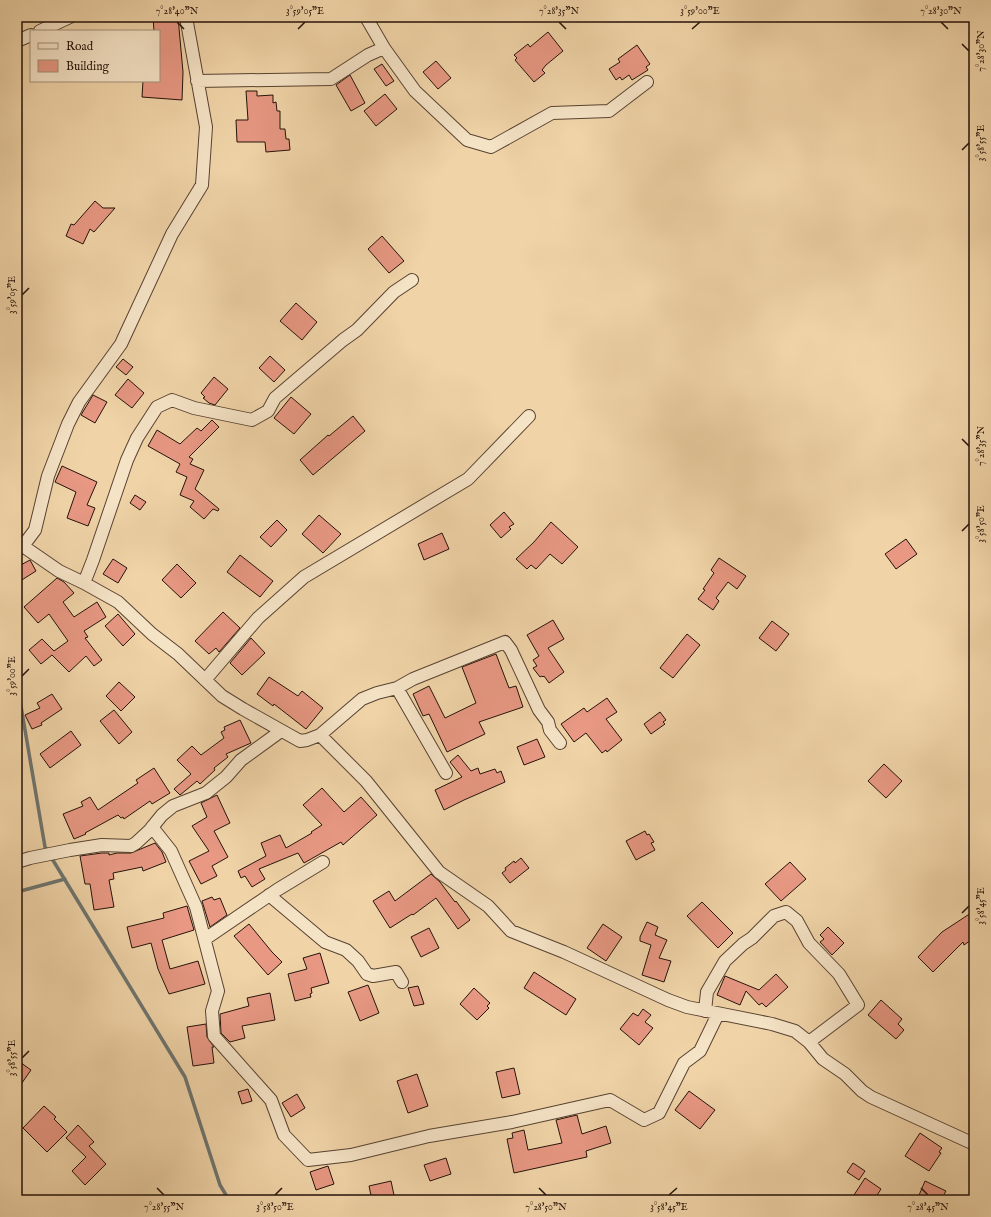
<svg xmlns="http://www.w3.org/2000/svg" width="991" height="1217" font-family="'IM FELL English',serif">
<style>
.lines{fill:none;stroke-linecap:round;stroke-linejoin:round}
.stream{stroke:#6e746f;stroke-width:3.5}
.building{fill:#e89883;stroke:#251209}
.minor-casing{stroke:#584231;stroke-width:14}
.minor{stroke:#f5e3c6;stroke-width:12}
.ticks{fill:none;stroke:#251209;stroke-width:1.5}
.neatline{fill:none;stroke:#251209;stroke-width:1.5}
.ticks-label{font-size:10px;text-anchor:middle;fill:#251209}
</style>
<rect width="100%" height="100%" fill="#f0d4a8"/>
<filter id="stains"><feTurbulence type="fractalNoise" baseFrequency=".005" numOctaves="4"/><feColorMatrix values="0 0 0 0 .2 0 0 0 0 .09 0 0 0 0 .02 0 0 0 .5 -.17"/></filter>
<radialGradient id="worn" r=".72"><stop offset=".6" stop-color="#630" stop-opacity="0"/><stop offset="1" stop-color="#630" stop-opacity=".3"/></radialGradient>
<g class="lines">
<path class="stream" d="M 17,683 L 45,847 L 48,851
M 51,857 L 185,1077 L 220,1185 L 229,1200
M 17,892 L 65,879"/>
</g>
<path class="building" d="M 153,17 L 178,17 L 183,72 L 182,100 L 142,97 L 143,81 L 159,81 L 159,31 L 154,31 Z
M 548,32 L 563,51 L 546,65 L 542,70 L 545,73 L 534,82 L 515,60 L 517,58 L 514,55 L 528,44 L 530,47 Z
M 637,45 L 650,64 L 646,67 L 648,70 L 632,80 L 629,75 L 622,80 L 620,77 L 616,80 L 609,69 L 620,62 L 618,59 Z
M 436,61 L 451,78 L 438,89 L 423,72 Z
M 382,64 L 394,81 L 386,86 L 374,69 Z
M 350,75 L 365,103 L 351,111 L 336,85 Z
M 246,91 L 257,91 L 257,96 L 273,95 L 273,103 L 276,102 L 277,111 L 280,111 L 280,129 L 285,129 L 286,139 L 289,139 L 290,150 L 266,152 L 265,142 L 237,142 L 236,120 L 248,120 Z
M 385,94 L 397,109 L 376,126 L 364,111 Z
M 95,201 L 103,208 L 115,208 L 94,232 L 90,229 L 83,244 L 66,236 L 71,224 L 74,225 Z
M 382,236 L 404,261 L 389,273 L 368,249 Z
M 296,303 L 317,322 L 302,340 L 280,321 Z
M 270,356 L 285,370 L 274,382 L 259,368 Z
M 123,359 L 133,367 L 126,375 L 116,367 Z
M 214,377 L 228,389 L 215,405 L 209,403 L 203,398 L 205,397 L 201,393 Z
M 128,379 L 144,393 L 132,408 L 115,395 Z
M 93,395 L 107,402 L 95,423 L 81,415 Z
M 291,397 L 311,414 L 294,434 L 274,418 Z
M 353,416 L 365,431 L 313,475 L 300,460 L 328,435 L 329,436 Z
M 212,420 L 219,427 L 189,457 L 193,459 L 190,464 L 204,470 L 195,489 L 219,509 L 218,511 L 213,509 L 204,519 L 190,507 L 194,501 L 180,495 L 187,477 L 176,472 L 180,464 L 148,446 L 157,430 L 180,444 L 197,428 L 201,431 Z
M 62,466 L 97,482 L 87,505 L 95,508 L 88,526 L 67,518 L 76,492 L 55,482 Z
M 135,495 L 146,502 L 140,510 L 130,503 Z
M 504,512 L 514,524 L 509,527 L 511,529 L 501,538 L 490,525 Z
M 319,515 L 341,534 L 323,553 L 302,534 Z
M 277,520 L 287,530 L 271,547 L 260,537 Z
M 551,522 L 578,547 L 562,564 L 550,554 L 536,569 L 531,565 L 527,569 L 516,559 L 534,542 Z
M 442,533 L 449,549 L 424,560 L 418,544 Z
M 906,539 L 917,554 L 896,569 L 885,554 Z
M 240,555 L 273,581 L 260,597 L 227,572 Z
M 719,558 L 746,576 L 737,589 L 728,582 L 716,598 L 719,601 L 713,610 L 698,599 L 705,590 L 703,589 L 714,573 L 711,570 Z
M 113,559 L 127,568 L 118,583 L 103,574 Z
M 30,560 L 36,571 L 17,583 L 17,567 Z
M 177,564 L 196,583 L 181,598 L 162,580 Z
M 57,578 L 64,582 L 74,593 L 63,602 L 74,617 L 97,602 L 106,617 L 84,631 L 88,637 L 85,638 L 102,660 L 94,666 L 86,656 L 69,672 L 52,655 L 41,664 L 29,650 L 42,639 L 54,651 L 68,641 L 49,614 L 38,623 L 24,607 Z
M 223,612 L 240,628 L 219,652 L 216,648 L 209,654 L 195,641 Z
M 118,614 L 135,634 L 123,646 L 105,626 Z
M 553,620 L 564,639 L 548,648 L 564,672 L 549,683 L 544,676 L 543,677 L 542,676 L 540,677 L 533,668 L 537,666 L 533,660 L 539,656 L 527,635 Z
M 772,621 L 789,634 L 776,651 L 759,638 Z
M 687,634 L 700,645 L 673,678 L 660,668 Z
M 251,638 L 265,653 L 242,675 L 230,663 Z
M 496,654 L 509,688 L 516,686 L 523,707 L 479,722 L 485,734 L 447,752 L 429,714 L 423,716 L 413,694 L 429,686 L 445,718 L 476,703 L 462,667 Z
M 269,677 L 298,696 L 302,691 L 323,708 L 306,729 L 274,704 L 273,706 L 257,694 Z
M 119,682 L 135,697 L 121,711 L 106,696 Z
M 52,694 L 62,709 L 41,723 L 42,725 L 32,729 L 25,715 L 40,708 L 37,703 Z
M 607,698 L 617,712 L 606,719 L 622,740 L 607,752 L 606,750 L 602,753 L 586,733 L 574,742 L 561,724 L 584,708 L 587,712 Z
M 114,710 L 132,732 L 119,744 L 100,721 Z
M 660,712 L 666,720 L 663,722 L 665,724 L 651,734 L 644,724 Z
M 240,720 L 251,743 L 226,754 L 228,757 L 214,768 L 215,770 L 200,784 L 197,781 L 180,795 L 174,789 L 191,774 L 177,760 L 192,746 L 201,755 L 224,738 L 221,732 L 225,730 L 224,727 Z
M 71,731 L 81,745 L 50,768 L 40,754 Z
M 537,739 L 545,757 L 524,765 L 517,747 Z
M 458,755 L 471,771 L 478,768 L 480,774 L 495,769 L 497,773 L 501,771 L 505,782 L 464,800 L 444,810 L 435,790 L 462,777 L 450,762 Z
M 884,764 L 902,781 L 886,798 L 868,781 Z
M 154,768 L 170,793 L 152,804 L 150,801 L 124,819 L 123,817 L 121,818 L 118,815 L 85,833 L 86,834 L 74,839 L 63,814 L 83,806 L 81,802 L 90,797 L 98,810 L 138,783 L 136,780 Z
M 322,788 L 344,812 L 361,797 L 377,815 L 343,845 L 341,842 L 304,863 L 298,853 L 259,869 L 265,879 L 252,887 L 245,876 L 241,878 L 238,871 L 266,856 L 261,843 L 280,835 L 286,848 L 312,833 L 311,832 L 322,825 L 303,805 Z
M 217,795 L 230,823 L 214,831 L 228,857 L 212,866 L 217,876 L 201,884 L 189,861 L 209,851 L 192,826 L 207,817 L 201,803 Z
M 645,831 L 647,835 L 649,834 L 654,842 L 651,843 L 655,850 L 636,860 L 626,841 Z
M 155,843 L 162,852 L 166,862 L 143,871 L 142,867 L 113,873 L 114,879 L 109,880 L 114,907 L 94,910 L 90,884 L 85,884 L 80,856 L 102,853 L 109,853 L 109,855 L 117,853 L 131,853 Z
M 521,858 L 529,868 L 510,883 L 502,873 L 506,870 L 505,868 L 514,861 L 515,863 Z
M 790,862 L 806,879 L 781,901 L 765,884 Z
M 431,874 L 440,882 L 455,902 L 456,901 L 470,920 L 458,929 L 436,898 L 413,915 L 412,914 L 390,928 L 373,901 L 389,891 L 395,901 Z
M 212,897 L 214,900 L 220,898 L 227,915 L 210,927 L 202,901 Z
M 702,902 L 733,933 L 718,948 L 687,916 Z
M 187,906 L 194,930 L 162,940 L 170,969 L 198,961 L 205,984 L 169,994 L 158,969 L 151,943 L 132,948 L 127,927 L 164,918 L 163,913 Z
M 974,911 L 974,938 L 964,945 L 963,942 L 933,972 L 918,957 L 942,932 Z
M 647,922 L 658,927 L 655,935 L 667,940 L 659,958 L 671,961 L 664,982 L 642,975 L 651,945 L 640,941 L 640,937 Z
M 249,924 L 272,952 L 282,962 L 268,975 L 234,936 Z
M 603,924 L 622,937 L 606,961 L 587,948 Z
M 828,927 L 844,943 L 832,955 L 820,942 L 824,939 L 820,935 Z
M 429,928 L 439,948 L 421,957 L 411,937 Z
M 320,953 L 329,983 L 311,988 L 312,993 L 310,994 L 311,997 L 295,1001 L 288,974 L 307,969 L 303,958 Z
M 534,972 L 576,999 L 566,1015 L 524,988 Z
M 776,974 L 788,987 L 766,1007 L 762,1003 L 759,1005 L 746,991 L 740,1005 L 717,995 L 725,976 L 759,990 Z
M 368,985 L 379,1013 L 360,1021 L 348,992 Z
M 418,986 L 424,1004 L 414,1006 L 408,988 Z
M 474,988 L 490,1003 L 487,1006 L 489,1008 L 477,1020 L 460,1004 Z
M 270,993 L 275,1020 L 242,1026 L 245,1038 L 230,1042 L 221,1033 L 220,1014 L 249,1006 L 247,998 Z
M 881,1000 L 902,1019 L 898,1024 L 904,1030 L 896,1039 L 868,1015 Z
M 643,1009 L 651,1015 L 645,1022 L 653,1028 L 639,1045 L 620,1029 L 633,1013 L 638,1016 Z
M 206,1024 L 207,1037 L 214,1047 L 212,1047 L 214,1063 L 193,1066 L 187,1027 Z
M 17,1060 L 31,1070 L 17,1090 Z
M 514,1068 L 520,1094 L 502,1098 L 496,1072 Z
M 417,1074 L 428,1106 L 408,1113 L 397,1081 Z
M 248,1089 L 252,1101 L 242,1104 L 238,1092 Z
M 689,1091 L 715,1110 L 700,1129 L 675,1110 Z
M 297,1094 L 305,1108 L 291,1117 L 282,1103 Z
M 44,1106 L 56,1117 L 54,1119 L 67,1132 L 47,1152 L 23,1128 Z
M 577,1115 L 582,1134 L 606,1126 L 611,1143 L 586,1151 L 587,1157 L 514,1173 L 507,1139 L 513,1138 L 512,1133 L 524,1130 L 528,1150 L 562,1143 L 556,1120 Z
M 78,1125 L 94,1142 L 89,1146 L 106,1164 L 85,1185 L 72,1171 L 86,1157 L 66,1138 Z
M 920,1133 L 942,1148 L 939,1152 L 941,1153 L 929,1171 L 905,1156 Z
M 446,1158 L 451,1174 L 430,1181 L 424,1165 Z
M 853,1163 L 865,1171 L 859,1180 L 847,1172 Z
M 328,1166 L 334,1184 L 316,1190 L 310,1172 Z
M 865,1178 L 881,1189 L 874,1200 L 861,1200 L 854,1195 Z
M 391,1181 L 395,1200 L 372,1200 L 369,1186 Z
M 925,1181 L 946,1191 L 941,1200 L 917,1200 Z"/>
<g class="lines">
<g class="minor-casing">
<path id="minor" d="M 366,17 L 384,48 L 415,91 L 467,140 L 491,147 L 552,113 L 609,111 L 647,82
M 40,31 L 70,17
M 17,41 L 31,35
M 197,81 L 331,79 L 368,55 L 384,48
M 17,542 L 59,571 L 84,583 L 118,602 L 152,634 L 178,654 L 222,696 L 243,709 L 300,741 L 307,740 L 320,735 L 362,699 L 377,693 L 397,688 L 413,679 L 505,642 L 511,650 L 539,710 L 548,722 L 550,730 L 560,743
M 23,546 L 35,530 L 48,476 L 68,424 L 79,402 L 121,344 L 172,234 L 202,185 L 206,127 L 186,17
M 84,583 L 93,560 L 127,460 L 137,438 L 157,407 L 172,400 L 194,408 L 252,420 L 268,411 L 275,398 L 343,340 L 357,330 L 394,292 L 412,280
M 205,680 L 258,618 L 304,577 L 468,479 L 529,416
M 397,688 L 446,773
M 320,735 L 366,781 L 439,872 L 488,906 L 511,931 L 564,952 L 668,1000 L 687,1007 L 772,1024 L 795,1031 L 809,1042 L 823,1059 L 845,1074 L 862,1091 L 871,1097 L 974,1144
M 152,827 L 171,851 L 196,907 L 218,991 L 212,1011 L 214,1036 L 271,1100 L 284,1135 L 308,1160 L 351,1155 L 429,1136 L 512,1122 L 610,1100 L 644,1120 L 659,1113 L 684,1063 L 700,1051 L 718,1014
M 17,862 L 30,858 L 70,850 L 102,845 L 131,846 L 136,843 L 149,831 L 162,815 L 173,806 L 206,793 L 226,777 L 241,760 L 281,731
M 269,895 L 325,942 L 346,950 L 358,961 L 367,974 L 373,976 L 396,972 L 402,982
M 205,939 L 277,890 L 323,862
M 705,1011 L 707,992 L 725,961 L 743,944 L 752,938 L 774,916 L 786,912 L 797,921 L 809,943 L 839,974 L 858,1005 L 809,1042"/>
</g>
<use href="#minor" class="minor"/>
</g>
<path class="ticks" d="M 177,22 L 184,29M 559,22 L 566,29M 941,22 L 948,29M 298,29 L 305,22M 692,29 L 700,22M 962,44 L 969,51M 962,150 L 969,143M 22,295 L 29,288M 962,439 L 969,446M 962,531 L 969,524M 22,676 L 29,669M 962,913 L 969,906M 22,1058 L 29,1051M 157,1188 L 164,1195M 539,1188 L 546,1195M 921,1188 L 928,1195M 275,1195 L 282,1188M 669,1195 L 677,1188"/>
<rect width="991" height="1217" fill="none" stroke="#f0d4a8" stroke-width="44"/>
<rect x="30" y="30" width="130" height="52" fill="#f5e3c6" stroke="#a28f7a"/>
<rect x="38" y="43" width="20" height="6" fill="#f5e3c6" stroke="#a28f7a"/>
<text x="66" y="50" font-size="12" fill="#251209">Road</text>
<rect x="38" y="60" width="20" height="12" fill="#e89883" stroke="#a28f7a"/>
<text x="66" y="70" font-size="12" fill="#251209">Building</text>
<rect x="22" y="22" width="947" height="1173" class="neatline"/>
<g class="ticks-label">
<text x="177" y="14">7°28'40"N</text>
<text x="305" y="14">3°59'05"E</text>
<text x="559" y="14">7°28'35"N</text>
<text x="700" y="14">3°59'00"E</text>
<text x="941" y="14">7°28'30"N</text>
<text transform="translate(980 51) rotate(-90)" y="4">7°28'30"N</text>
<text transform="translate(980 143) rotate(-90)" y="4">3°58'55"E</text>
<text transform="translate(11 295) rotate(-90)" y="4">3°59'05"E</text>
<text transform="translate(980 446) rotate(-90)" y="4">7°28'35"N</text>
<text transform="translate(980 524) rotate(-90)" y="4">3°58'50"E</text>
<text transform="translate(11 676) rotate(-90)" y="4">3°59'00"E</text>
<text transform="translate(980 906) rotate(-90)" y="4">3°58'45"E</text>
<text transform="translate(11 1058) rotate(-90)" y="4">3°58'55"E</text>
<text x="164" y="1210">7°28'55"N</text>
<text x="275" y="1210">3°58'50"E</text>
<text x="546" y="1210">7°28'50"N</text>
<text x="669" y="1210">3°58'45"E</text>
<text x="928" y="1210">7°28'45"N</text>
</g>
<rect width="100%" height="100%" filter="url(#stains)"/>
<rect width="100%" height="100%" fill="url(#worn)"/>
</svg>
